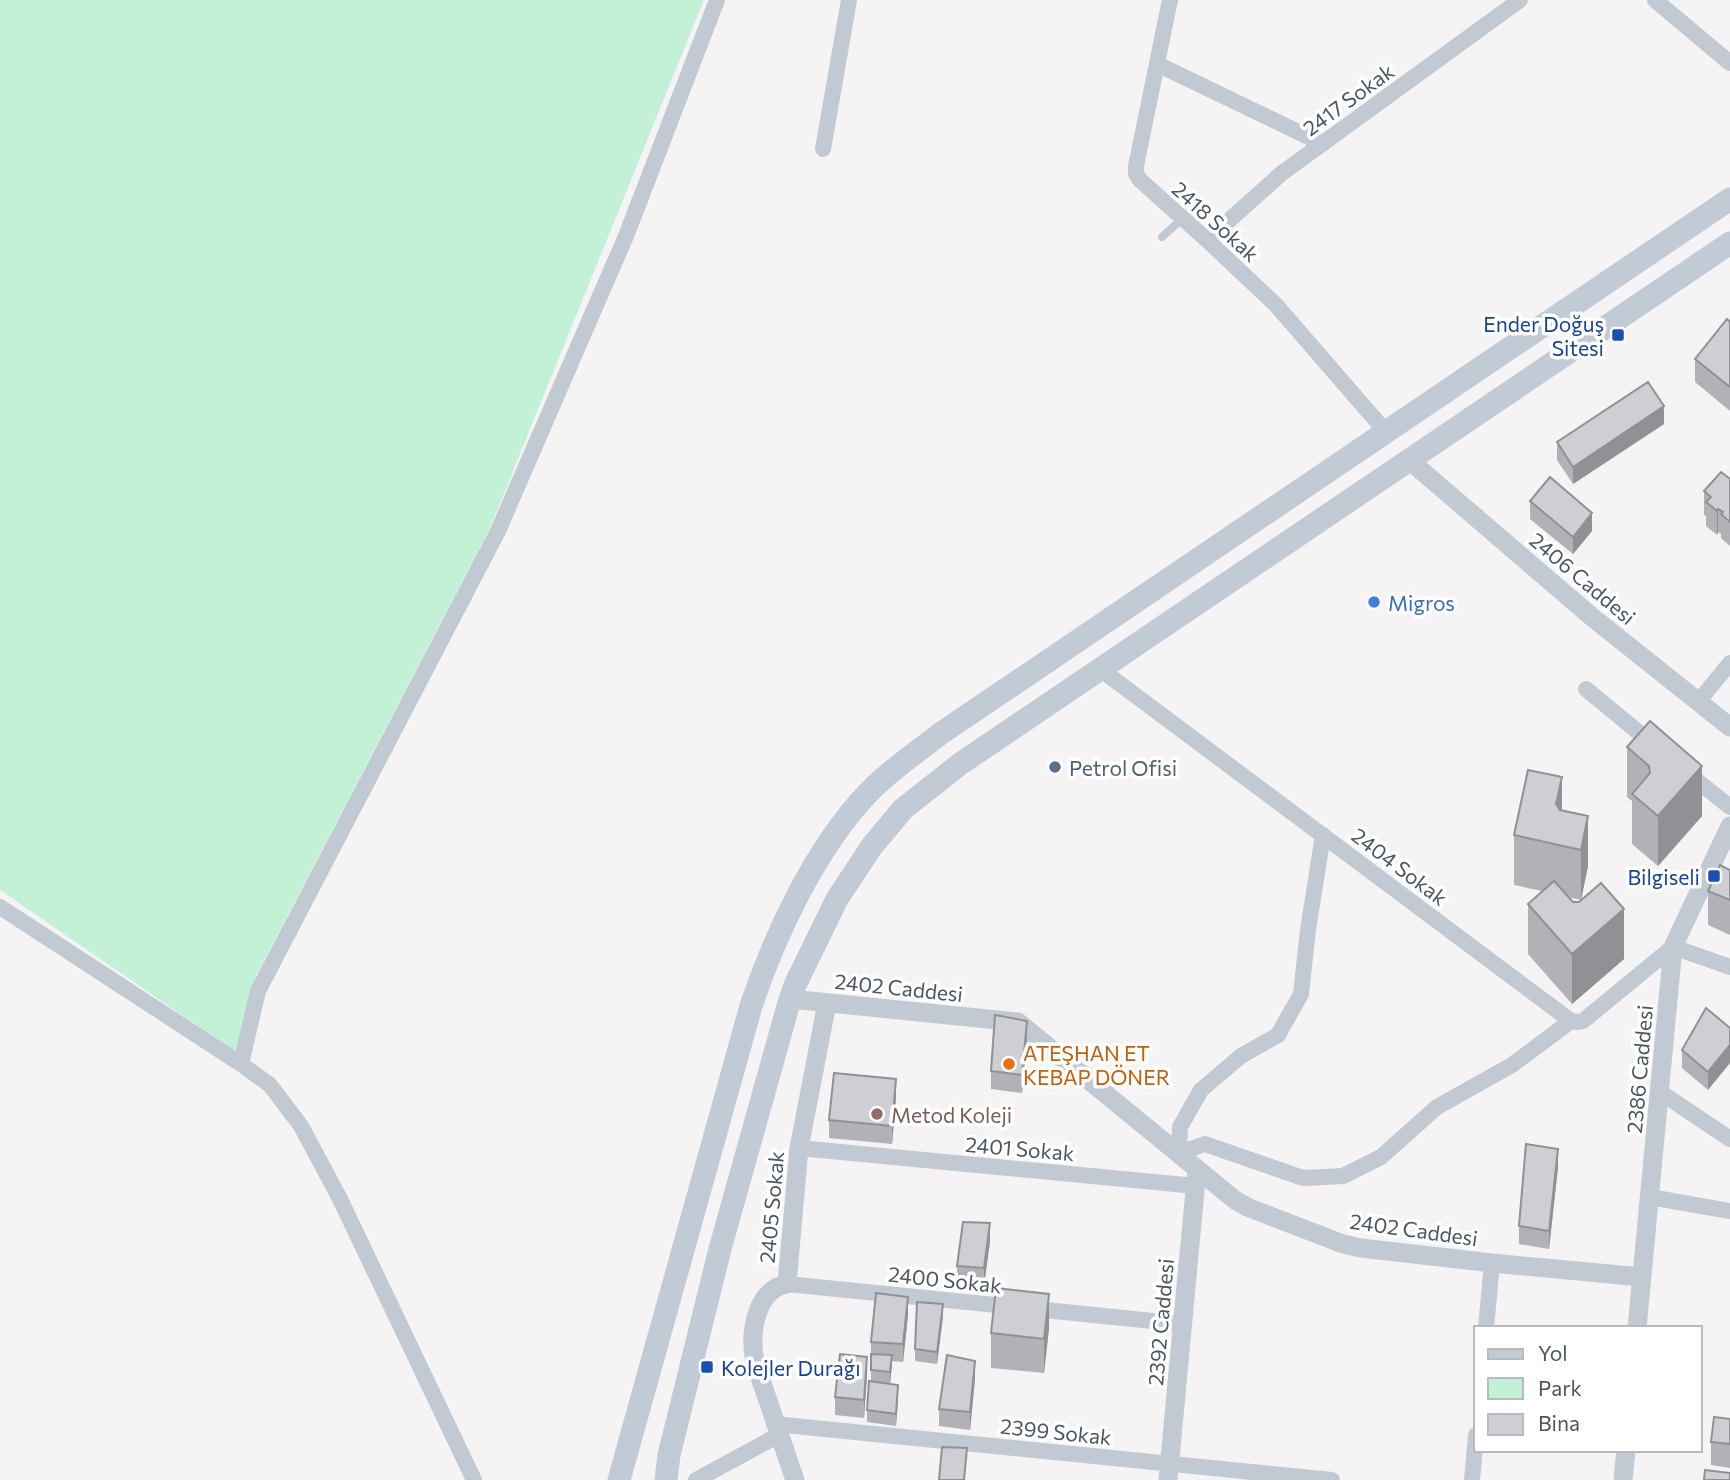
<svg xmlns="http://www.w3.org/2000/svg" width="1730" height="1480" font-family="Commissioner,sans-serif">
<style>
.green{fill:#c3f1d5}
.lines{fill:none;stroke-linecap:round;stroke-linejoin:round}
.service{stroke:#c1cad2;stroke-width:8}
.minor{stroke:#c1cad2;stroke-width:16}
.tertiary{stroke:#c1cad2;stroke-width:19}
.secondary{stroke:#c1cbd6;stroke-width:23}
.wall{fill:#b0b2b7}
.shaded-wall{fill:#909195}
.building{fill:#cdcfd5;stroke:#909195;stroke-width:2}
.transit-dot{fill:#1a4fb4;stroke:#fff;stroke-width:2.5}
.shop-dot{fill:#3f7fe0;stroke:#fff;stroke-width:2.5}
.service-dot{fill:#5c6f8a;stroke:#fff;stroke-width:2.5}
.food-dot{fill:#e8710a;stroke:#fff;stroke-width:2.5}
.education-dot{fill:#8d6e63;stroke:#fff;stroke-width:2.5}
.labels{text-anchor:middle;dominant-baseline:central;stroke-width:7;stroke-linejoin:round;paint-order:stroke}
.street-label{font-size:21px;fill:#4a5661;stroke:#fff}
.transit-label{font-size:21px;fill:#164399;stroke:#fff;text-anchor:end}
.shop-label{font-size:21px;fill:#366cbe;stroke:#fff;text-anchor:start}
.service-label{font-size:21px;fill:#4e5e75;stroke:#fff;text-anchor:start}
.food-label{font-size:21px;fill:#c56008;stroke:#fff;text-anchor:start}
.education-label{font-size:21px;fill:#785e54;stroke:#fff;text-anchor:start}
</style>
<rect width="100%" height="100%" fill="#f5f3f3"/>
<path class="green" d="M 0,0 L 704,0 L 490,528 L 254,980 L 240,1055 L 0,890 Z"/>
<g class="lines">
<path class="service" d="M 1162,237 L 1183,218"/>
<path class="minor" d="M 1170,0 L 1136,166 L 1136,174 L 1140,180 L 1207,240 L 1276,305 L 1386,432
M 1655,0 L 1730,63
M 1157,64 L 1323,144
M 823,149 L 849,0
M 1207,240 L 1282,173 L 1520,0
M 1100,669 L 1571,1021 L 1578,1022 L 1583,1021 L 1673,947 L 1730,967
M 1586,689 L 1654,745
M 1698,702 L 1730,663
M 1685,771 L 1730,807
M 1323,835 L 1308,930 L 1301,994 L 1278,1035 L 1241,1056 L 1201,1090 L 1180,1127 L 1179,1153 L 1205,1144 L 1303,1178 L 1343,1176 L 1381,1157 L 1437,1107 L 1512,1065 L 1571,1021
M 0,907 L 241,1064
M 1660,1092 L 1730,1139
M 799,1148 L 1196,1186
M 1650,1197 L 1730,1211
M 787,1284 L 1183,1324
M 1486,1328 L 1492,1263
M 775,1424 L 1332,1480
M 474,1480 L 340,1199 L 301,1126 L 270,1085 L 241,1064 L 258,991 L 498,531 L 626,236 L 717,0
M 696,1480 L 779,1435
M 1472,1480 L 1476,1435"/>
<path class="tertiary" d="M 1409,460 L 1592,617 L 1730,727
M 790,999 L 1018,1022 L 1235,1200 L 1247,1207 L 1343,1244 L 1361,1248 L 1492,1263 L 1642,1277
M 1637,1328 L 1673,947 L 1730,826
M 795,1480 C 785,1451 775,1422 765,1392 C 761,1380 756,1368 754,1356 C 750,1330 757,1289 787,1284 L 799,1148 L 827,1003
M 1168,1480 L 1197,1169
M 1623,1480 L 1626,1450"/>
<path class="secondary" d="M 619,1480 L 751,1006 C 775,934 816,847 869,792 C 890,770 916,753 940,734 L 1730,199
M 666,1480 L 669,1455 L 720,1249 L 790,999 L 796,983 L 837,899 L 872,846 L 903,809 L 960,764 L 1730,243"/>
</g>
<path class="wall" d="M 1730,322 L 1730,411 L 1695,382 L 1695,359 Z
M 1664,424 L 1573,484 L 1557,460 L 1557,442 Z
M 1730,479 L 1730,546 L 1721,538 L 1721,534 L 1718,532 L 1717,535 L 1706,526 L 1706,516 L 1704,515 L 1704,491 Z
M 1530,501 L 1592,531 L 1573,554 L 1530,519 Z
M 1627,747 L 1702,766 L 1702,816 L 1658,866 L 1632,844 L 1632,801 L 1627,797 Z
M 1562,810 L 1588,816 L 1588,866 L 1581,900 L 1568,897 L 1624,959 L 1572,1004 L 1528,954 L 1528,904 L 1542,891 L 1514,885 L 1514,835 Z
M 1730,870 L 1730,935 L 1708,925 L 1708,891 Z
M 1730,1028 L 1708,1090 L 1682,1068 L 1682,1050 Z
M 1027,1039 L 1022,1093 L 991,1089 L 991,1071 Z
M 896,1097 L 892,1144 L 829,1138 L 829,1120 Z
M 1558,1167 L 1549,1249 L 1519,1244 L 1519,1226 Z
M 990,1241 L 984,1286 L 957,1284 L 957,1266 Z
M 908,1315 L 903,1362 L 892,1361 L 890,1384 L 898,1397 L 896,1426 L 867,1422 L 867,1410 L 871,1381 L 871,1342 Z
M 943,1316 L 937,1364 L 915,1361 L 915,1349 Z
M 1049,1328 L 1044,1373 L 991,1368 L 991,1333 Z
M 867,1374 L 864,1418 L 835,1415 L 835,1397 Z
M 975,1379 L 970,1430 L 939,1426 L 939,1409 Z
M 1730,1419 L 1730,1468 L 1711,1465 L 1711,1442 Z"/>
<path class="shaded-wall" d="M 1664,406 L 1664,424 L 1573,484 L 1573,467 Z
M 1718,509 L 1718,532 L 1717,535 L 1717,511 Z
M 1592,513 L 1592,531 L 1573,554 L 1573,537 Z
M 1702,766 L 1702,816 L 1658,866 L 1658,816 Z
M 1562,777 L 1562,827 L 1556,804 Z
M 1588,816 L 1588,866 L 1581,900 L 1581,850 Z
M 1624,909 L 1624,959 L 1572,1004 L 1572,954 Z
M 1027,1021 L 1027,1039 L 1022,1093 L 1022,1075 Z
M 1730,1045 L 1730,1063 L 1708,1090 L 1708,1072 Z
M 896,1079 L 896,1097 L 892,1144 L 892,1126 Z
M 1558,1149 L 1558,1167 L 1549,1249 L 1549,1231 Z
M 990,1223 L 990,1241 L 984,1286 L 984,1268 Z
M 1049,1294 L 1049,1328 L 1044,1373 L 1044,1339 Z
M 908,1297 L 908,1315 L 903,1362 L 903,1344 Z
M 943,1304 L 943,1316 L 937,1364 L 937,1352 Z
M 892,1355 L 892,1366 L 890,1384 L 890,1372 Z
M 867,1357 L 867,1374 L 864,1418 L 864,1400 Z
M 975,1361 L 975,1379 L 970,1430 L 970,1412 Z
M 898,1385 L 898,1397 L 896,1426 L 896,1414 Z"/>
<path class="building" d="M 1727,319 L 1730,322 L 1730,387 L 1695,359 Z
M 1648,382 L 1664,406 L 1573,467 L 1557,442 Z
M 1721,472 L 1730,479 L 1730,522 L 1721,514 L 1723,512 L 1718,509 L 1717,511 L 1706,502 L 1711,497 L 1704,491 Z
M 1550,477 L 1592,513 L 1573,537 L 1530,501 Z
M 1650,721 L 1702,766 L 1658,816 L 1632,794 L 1650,773 L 1649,766 L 1627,747 Z
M 1528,770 L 1562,777 L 1556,804 L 1560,810 L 1588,816 L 1581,850 L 1514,835 Z
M 1720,865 L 1730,870 L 1730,900 L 1708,891 Z
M 1554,881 L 1573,902 L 1579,902 L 1601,883 L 1624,909 L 1572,954 L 1528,904 Z
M 1706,1008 L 1730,1028 L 1730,1045 L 1708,1072 L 1682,1050 Z
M 995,1015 L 1027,1021 L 1022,1075 L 991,1071 Z
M 834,1073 L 896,1079 L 892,1126 L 829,1120 Z
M 1526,1144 L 1558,1149 L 1549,1231 L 1519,1226 Z
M 963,1222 L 990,1223 L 984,1268 L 957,1266 Z
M 996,1288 L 1049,1294 L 1044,1339 L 991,1333 Z
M 876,1293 L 908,1297 L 903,1344 L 871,1342 Z
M 917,1302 L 943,1304 L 937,1352 L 915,1349 Z
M 840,1354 L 867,1357 L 864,1400 L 835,1397 Z
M 871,1354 L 892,1355 L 890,1372 L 871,1370 Z
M 947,1355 L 975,1361 L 970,1412 L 939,1409 Z
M 869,1381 L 898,1385 L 896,1414 L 867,1410 Z
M 1714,1417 L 1730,1419 L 1730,1444 L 1711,1442 Z
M 942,1447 L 967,1448 L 964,1480 L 939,1480 Z
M 1705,1470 L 1730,1473 L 1730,1480 L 1704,1480 Z"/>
<g class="transit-dot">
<rect x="1611" y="328" width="14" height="14" rx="3.5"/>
<rect x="1707" y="869" width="14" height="14" rx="3.5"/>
<rect x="700" y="1360" width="14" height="14" rx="3.5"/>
</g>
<circle class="shop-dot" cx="1374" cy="602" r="7"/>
<circle class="service-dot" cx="1055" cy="767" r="7"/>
<circle class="food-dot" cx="1009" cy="1064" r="7"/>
<circle class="education-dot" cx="877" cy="1114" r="7"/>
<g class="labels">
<g class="street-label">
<text transform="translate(1348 99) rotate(-36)">2417 Sokak</text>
<text transform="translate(1216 221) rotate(42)">2418 Sokak</text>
<text transform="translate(1583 578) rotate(40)">2406 Caddesi</text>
<text transform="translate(1400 866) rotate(37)">2404 Sokak</text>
<text transform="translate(899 987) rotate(6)">2402 Caddesi</text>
<text transform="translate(1639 1069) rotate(-85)">2386 Caddesi</text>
<text transform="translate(1020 1148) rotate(5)">2401 Sokak</text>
<text transform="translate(771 1207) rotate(-85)">2405 Sokak</text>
<text transform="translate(1414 1229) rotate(8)">2402 Caddesi</text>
<text transform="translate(945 1279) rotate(6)">2400 Sokak</text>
<text transform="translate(1160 1322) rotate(-85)">2392 Caddesi</text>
<text transform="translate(1056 1431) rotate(6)">2399 Sokak</text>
</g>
<g class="transit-label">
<text x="1604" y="323">Ender Doğuş<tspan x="1604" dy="24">Sitesi</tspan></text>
<text x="1700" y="876">Bilgiseli</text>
<text x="721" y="1367" text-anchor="start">Kolejler Durağı</text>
</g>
<g class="shop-label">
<text x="1388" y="602">Migros</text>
</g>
<g class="service-label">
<text x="1069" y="767">Petrol Ofisi</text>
</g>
<g class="food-label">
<text x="1023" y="1052">ATEŞHAN ET<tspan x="1023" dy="24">KEBAP DÖNER</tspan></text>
</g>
<g class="education-label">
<text x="891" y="1114">Metod Koleji</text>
</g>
</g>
<rect x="1474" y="1326" width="228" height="126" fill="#ffffff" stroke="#b7bbc0" stroke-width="2"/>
<rect x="1488" y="1349" width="35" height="10" fill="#c1cbd6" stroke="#b7bbc0" stroke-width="2"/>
<text x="1538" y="1361" font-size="21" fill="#4a5661">Yol</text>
<rect x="1488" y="1378" width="35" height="21" fill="#c3f1d5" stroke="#b7bbc0" stroke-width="2"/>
<text x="1538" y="1396" font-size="21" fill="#4a5661">Park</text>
<rect x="1488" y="1414" width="35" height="21" fill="#cdcfd5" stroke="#b7bbc0" stroke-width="2"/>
<text x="1538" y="1431" font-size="21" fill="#4a5661">Bina</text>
</svg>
